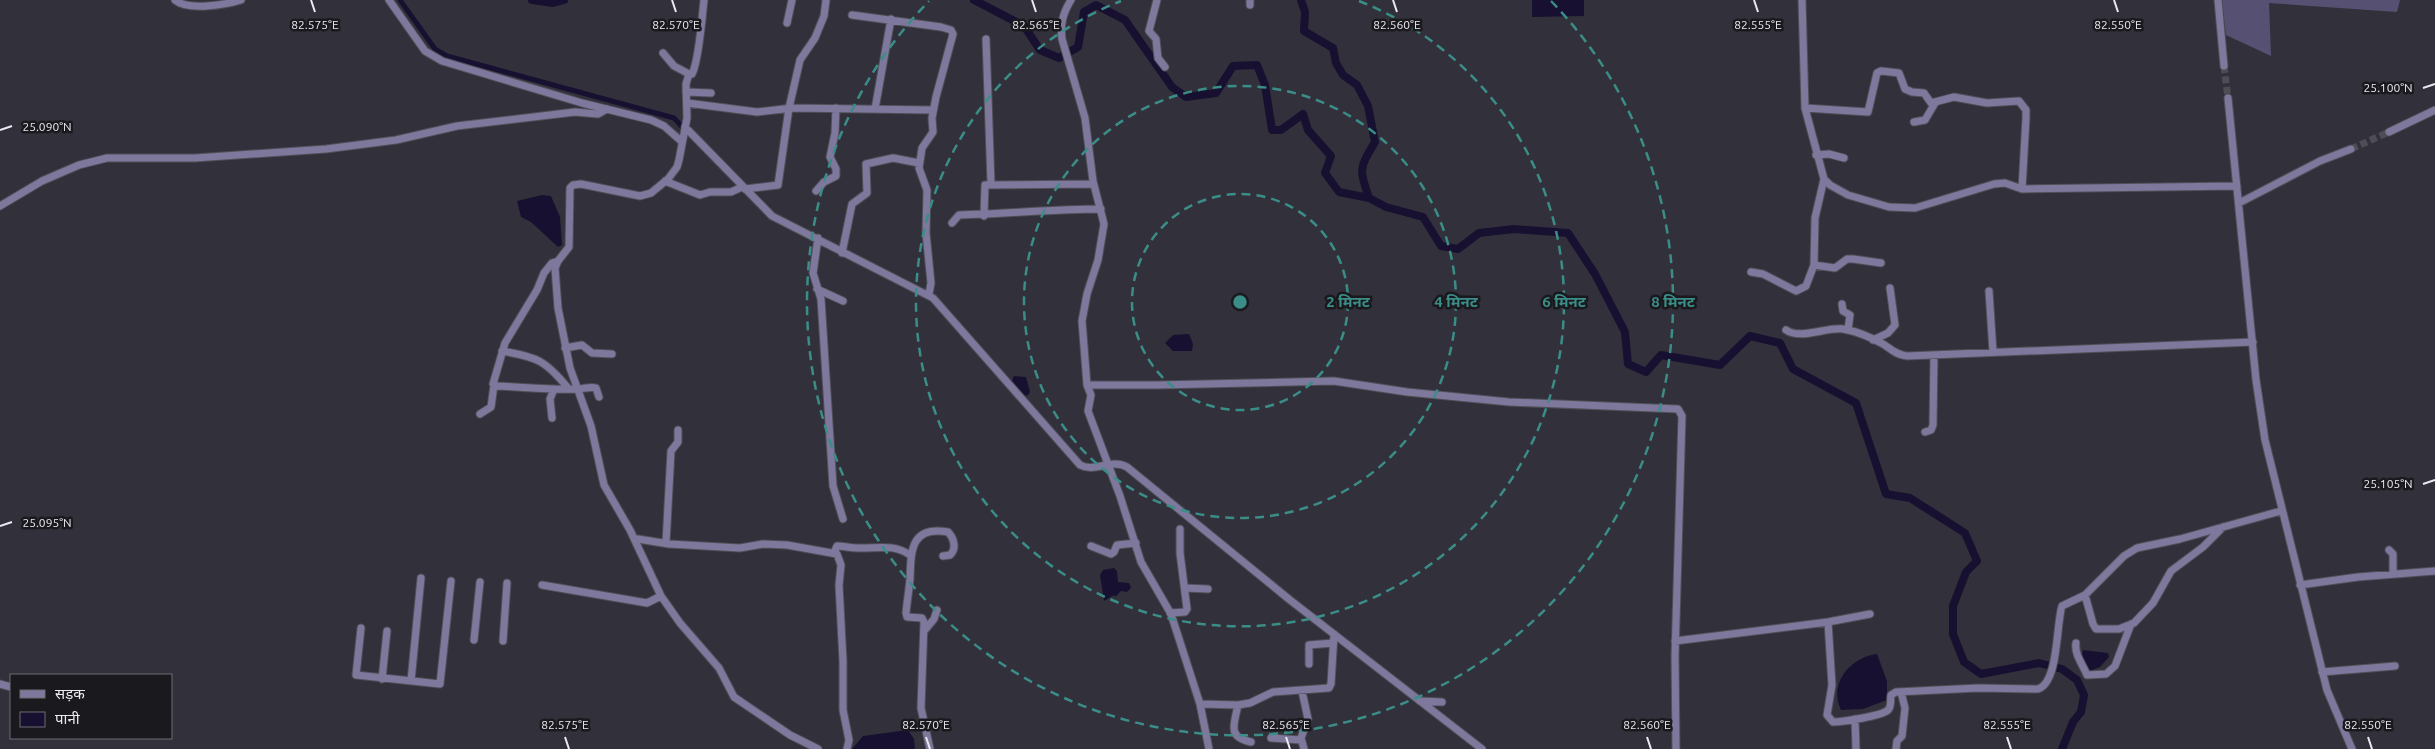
<svg xmlns="http://www.w3.org/2000/svg" width="2435" height="749" font-family="Ubuntu,'Noto Sans Devanagari',sans-serif">
<style>
.green{fill:#565173}
.water{fill:#181030}
.lines{fill:none;stroke-linecap:round;stroke-linejoin:round}
.canal{stroke:#181030;stroke-width:5}
.river{stroke:#181030;stroke-width:8}
.minor-tunnel{stroke:#4e4d56;stroke-width:7;stroke-dasharray:7 3.5;stroke-linecap:butt}
.minor-casing{stroke:#4f4f58;stroke-width:9}
.minor{stroke:#7d789c;stroke-width:7}
.ticks{fill:none;stroke:#eaeaf0;stroke-width:2}
.ring{fill:none;stroke:#3b8d88;stroke-width:2.5;stroke-dasharray:9 6}
.ticks-label{font-size:12px;text-anchor:middle;fill:#eaeaf0;stroke:#1a191e;stroke-width:5;stroke-linejoin:round;paint-order:stroke}
.centre{fill:#3b8d88;stroke:#1a191e;stroke-width:2.5}
.ring-label{font-size:15px;text-anchor:middle;font-weight:bold;fill:#3b8d88;stroke:#1a191e;stroke-width:5;stroke-linejoin:round;paint-order:stroke}
</style>
<rect width="100%" height="100%" fill="#32313b"/>
<path class="green" d="M 2222,0 L 2400,0 L 2397,12 L 2269,3 L 2271,56 L 2226,35 Z"/>
<path class="water" d="M 1532,0 L 1584,0 L 1584,16 L 1532,17 Z
M 542,195 L 551,196 L 560,217 L 562,245 L 558,247 L 531,222 L 521,217 L 517,201 Z
M 1189,334 L 1193,344 L 1192,351 L 1173,351 L 1165,343 L 1173,335 Z
M 1014,376 L 1026,377 L 1030,392 L 1028,395 L 1025,396 L 1012,381 Z
M 1114,568 L 1117,571 L 1118,582 L 1129,583 L 1131,588 L 1127,592 L 1121,591 L 1115,597 L 1114,595 L 1104,601 L 1100,575 L 1103,570 Z
M 2083,650 L 2108,653 L 2109,657 L 2100,667 L 2089,671 L 2081,657 Z
M 1877,654 L 1887,681 L 1887,700 L 1863,709 L 1841,710 C 1828,683 1851,657 1877,654 Z
M 908,730 L 914,739 L 915,749 L 852,749 L 863,736 Z"/>
<g class="lines">
<path class="canal" d="M 400,0 L 435,49 L 447,56 L 674,118 L 686,131"/>
<path class="river" d="M 532,0 L 553,3 L 564,0
M 974,0 L 1024,26 L 1040,50 L 1059,58 L 1078,47 L 1084,12 L 1096,5 L 1125,20 L 1172,87 L 1186,97 L 1216,93 L 1233,66 L 1257,65 L 1265,85 L 1272,130 L 1281,130 L 1303,114 L 1308,130 L 1331,156 L 1325,173 L 1339,192 L 1369,198 L 1386,207 L 1423,217 L 1441,246 L 1458,249 L 1479,233 L 1514,229 L 1568,233 L 1595,274 L 1625,332 L 1628,364 L 1646,372 L 1661,355 L 1720,365 L 1750,336 L 1780,343 L 1793,369 L 1856,403 L 1886,494 L 1910,498 L 1965,533 L 1977,561 L 1966,572 L 1953,606 L 1953,634 L 1964,662 L 1981,674 L 2039,663 L 2062,669 L 2077,680 L 2084,695 L 2081,712 L 2073,722 L 2062,749
M 1301,0 L 1305,12 L 1304,31 L 1333,48 L 1336,63 L 1343,75 L 1357,85 L 1368,106 L 1375,142 C 1359,169 1359,168 1369,198"/>
<path class="minor-tunnel" d="M 2224,66 L 2228,98
M 2351,149 L 2389,132"/>
<g class="minor-casing">
<path id="minor" d="M 175,0 C 188,11 225,5 241,0
M 389,0 L 425,51 L 442,61 L 582,103 L 651,120 L 664,126 L 681,141
M 704,0 C 702,17 699,61 692,74 L 689,74 L 686,84 L 687,118 L 679,160 L 677,167 L 668,179 L 651,193 L 640,196 L 581,184 L 573,185 L 570,188 L 569,247 L 558,261 L 555,268 L 558,308 L 570,368 L 591,426 L 604,485 L 630,530 L 661,596 L 680,623 L 719,668 L 734,697 L 790,735 L 818,749
M 1071,0 C 1063,13 1060,24 1062,39 L 1085,118 L 1093,181 L 1104,224 L 1098,260 L 1087,294 L 1082,321 L 1087,385 L 1091,395 L 1088,411 L 1120,496 L 1141,562 L 1171,614 L 1200,704 L 1209,749
M 1157,0 L 1149,31 L 1156,39 L 1158,58 L 1165,67
M 1250,0 L 1250,5
M 1802,0 L 1805,108 L 1824,179 L 1830,185 L 1848,195 L 1889,207 L 1915,208 L 1994,184 L 2005,183 L 2022,189 L 2237,186
M 2218,0 L 2224,66
M 852,15 L 941,27 L 951,30 L 953,34 L 936,97 L 932,118 L 933,132 L 922,148 L 919,168 L 927,190 L 926,233 L 931,283 L 929,294
M 787,23 L 792,0
M 986,39 L 991,184
M 663,53 L 674,66 L 689,74
M 686,92 L 711,93
M 2228,98 L 2256,380 L 2265,440 L 2327,690 L 2352,749
M 687,103 L 757,112 L 792,108 L 933,110
M 1805,108 L 1868,112 L 1877,73 L 1881,71 L 1899,73 L 1905,89 L 1912,92 L 1924,93 L 1931,103 L 1954,97 L 1987,103 L 2019,101 L 2026,110 L 2026,118 L 2022,189
M 875,109 L 891,19
M 1914,122 L 1925,120 L 1935,103
M 685,127 L 772,216 L 933,298 L 1080,465 C 1095,473 1111,458 1127,467 L 1290,600 L 1482,749
M 2389,132 L 2435,110
M 1816,155 L 1829,154 L 1844,158
M 1824,179 L 1815,218 L 1814,265 L 1835,268 L 1847,259 L 1853,259 L 1881,263
M 665,181 L 700,195 L 710,192 L 731,192 L 742,187
M 745,189 L 778,185 L 789,108 L 800,60 L 815,38 L 824,16 L 826,0
M 816,191 L 824,182 L 836,176 L 836,169 L 830,157 L 835,133 L 836,108
M 2239,203 L 2320,161 L 2351,149
M 0,206 L 42,181 L 79,165 L 107,158 L 195,158 L 326,149 L 396,140 L 457,126 L 575,112 L 598,114 L 607,109
M 984,216 L 985,185 L 1093,184
M 952,223 L 959,215 C 1006,214 1054,209 1101,209
M 818,238 L 813,273 L 821,299 L 833,486 L 843,519
M 842,253 L 852,204 L 867,193 L 866,164 L 893,158 L 919,163
M 558,261 L 552,263 L 544,273 L 537,290 L 505,343 L 493,384 L 497,386 C 523,387 551,390 577,389 C 584,389 590,386 596,388 L 599,397
M 1751,272 L 1763,274 L 1796,291 L 1806,286 L 1814,265
M 817,289 L 843,301
M 1989,291 L 1993,352
M 1842,304 L 1843,311 L 1850,315 L 1848,330
M 1786,330 C 1800,340 1826,327 1843,329 C 1855,331 1872,338 1883,344 C 1891,349 1896,355 1907,356 L 2253,342
M 1873,340 L 1888,333 L 1895,325 L 1890,288
M 565,348 L 582,345 L 592,353 L 612,354
M 502,351 C 537,357 545,360 568,388
M 1087,385 L 1158,385 L 1334,381 L 1407,392 L 1509,402 L 1678,409 L 1682,416 L 1675,656 L 1676,749
M 480,414 L 491,407 L 494,385
M 552,418 L 550,399 L 554,389
M 1925,432 L 1931,430 L 1933,425 L 1934,355
M 636,541 L 638,539 L 669,544 L 740,548 L 763,544 L 787,545 L 837,554 L 841,565 L 839,585 L 843,661 L 843,710 L 849,740 L 847,749
M 666,543 L 671,451 L 678,442 L 678,430
M 1091,546 L 1111,554 L 1114,552 L 1117,545 L 1136,543
M 2389,550 L 2393,554 L 2393,574
M 834,553 L 837,546 C 844,546 850,548 857,548 C 876,549 893,543 910,555
M 542,585 L 647,603 L 661,596
M 2300,585 L 2358,577 L 2435,571
M 1185,588 L 1208,589
M 2085,595 L 2093,624 L 2096,629 L 2119,629 L 2134,623 L 2153,603 L 2171,571 L 2203,547 L 2223,527
M 1170,613 L 1185,612 L 1187,609 L 1180,553 L 1180,529
M 1828,622 L 1870,614
M 361,628 L 356,675 L 440,684 L 451,581
M 924,631 L 934,619 L 937,610
M 474,640 L 480,582
M 503,641 L 507,583
M 1675,641 L 1828,622 L 1832,685 L 1827,715 L 1833,722 C 1842,722 1882,716 1888,710 C 1892,706 1890,700 1891,695 L 1896,692 L 1978,688 L 2038,689 C 2059,682 2056,624 2062,606 L 2085,595 L 2124,556 L 2137,548 L 2180,539 L 2281,511
M 2076,643 C 2074,654 2083,665 2087,675 L 2106,674 L 2115,666 L 2131,624
M 1309,664 L 1309,645 L 1333,643
M 2322,672 L 2395,666
M 382,679 L 387,631
M 411,681 L 421,578
M 0,684 L 11,687
M 1302,691 L 1308,719 L 1301,738 L 1304,749
M 1420,701 L 1442,702
M 1200,704 L 1238,705 L 1250,703 L 1273,692 L 1329,688 L 1331,684 L 1334,634
M 1238,705 C 1234,725 1227,737 1251,742
M 1855,719 L 1856,749
M 1271,738 L 1301,740
M 930,749 L 921,708 L 924,622 L 922,618 L 907,617 L 906,613 C 907,602 909,590 910,579 C 911,552 910,525 948,532 C 954,538 957,549 950,555 L 943,556
M 1896,749 L 1897,741 L 1902,736 L 1905,708 L 1901,692"/>
</g>
<use href="#minor" class="minor"/>
</g>
<path class="ticks" d="M 311,0 L 315,12M 672,0 L 676,12M 1032,0 L 1036,12M 1393,0 L 1397,12M 1754,0 L 1758,12M 2114,0 L 2118,12M 2423,88 L 2435,84M 0,130 L 12,126M 2423,484 L 2435,480M 0,526 L 12,522M 565,737 L 569,749M 926,737 L 930,749M 1286,737 L 1290,749M 1647,737 L 1651,749M 2007,737 L 2011,749M 2368,737 L 2372,749"/>
<g class="ring">
<circle cx="1240" cy="302" r="108"/>
<circle cx="1240" cy="302" r="216"/>
<path d="M1359 1A324 324 0 1 1 1121 1"/>
<path d="M1551 1A433 433 0 1 1 929 1"/>
</g>
<g class="ticks-label">
<text x="315" y="29">82.575°E</text>
<text x="676" y="29">82.570°E</text>
<text x="1036" y="29">82.565°E</text>
<text x="1758" y="29">82.555°E</text>
<text x="1397" y="29">82.560°E</text>
<text x="2118" y="29">82.550°E</text>
<text x="2388" y="92">25.100°N</text>
<text x="47" y="131">25.090°N</text>
<text x="2388" y="488">25.105°N</text>
<text x="47" y="527">25.095°N</text>
<text x="565" y="729">82.575°E</text>
<text x="926" y="729">82.570°E</text>
<text x="1286" y="729">82.565°E</text>
<text x="1647" y="729">82.560°E</text>
<text x="2007" y="729">82.555°E</text>
<text x="2368" y="729">82.550°E</text>
</g>
<circle cx="1240" cy="302" r="8" class="centre"/>
<g class="ring-label">
<text x="1348" y="307">2 मिनट</text>
<text x="1456" y="307">4 मिनट</text>
<text x="1564" y="307">6 मिनट</text>
<text x="1673" y="307">8 मिनट</text>
</g>
<rect x="10" y="674" width="162" height="65" fill="#1a191e" stroke="#6d6d72"/>
<rect x="20" y="690" width="25" height="8" fill="#7d789c" stroke="#6d6d72"/>
<text x="55" y="699" font-size="15" fill="#eaeaf0">सड़क</text>
<rect x="20" y="712" width="25" height="15" fill="#181030" stroke="#6d6d72"/>
<text x="55" y="724" font-size="15" fill="#eaeaf0">पानी</text>
</svg>
